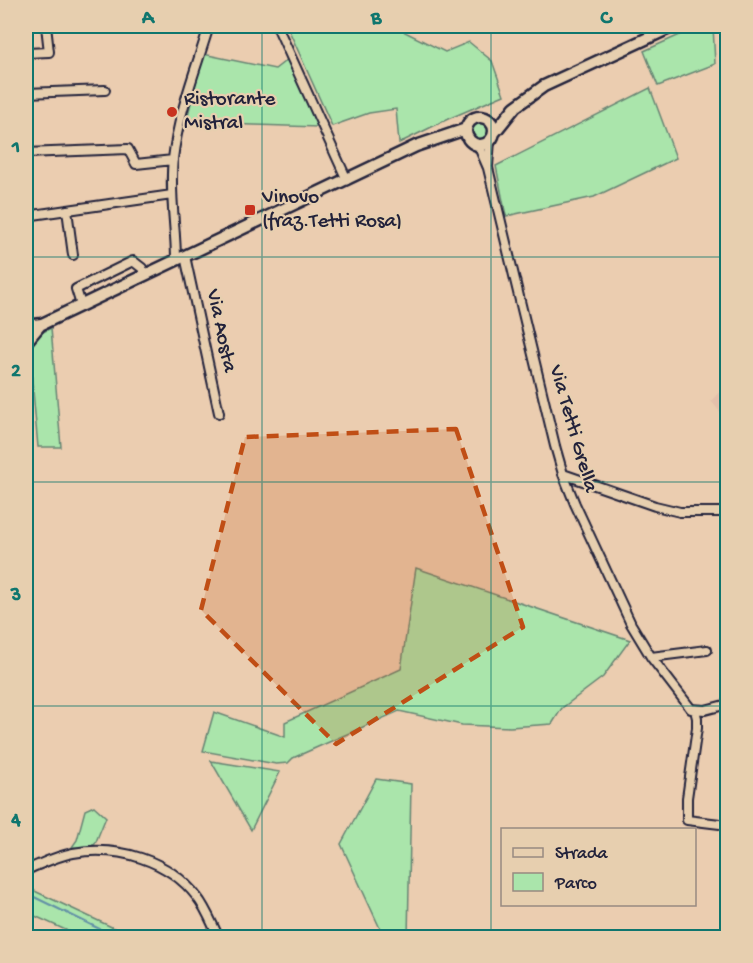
<svg xmlns="http://www.w3.org/2000/svg" width="753" height="963" font-family="'Gochi Hand',sans-serif">
<style>
.built{fill:#e4c0ab}
.green{fill:#aae5ab;stroke:#668473;stroke-width:1.5}
.lines{fill:none;stroke-linecap:round;stroke-linejoin:round}
.stream{stroke:#6290a6;stroke-width:2}
.street-casing{stroke:#22223b;stroke-width:12}
.secondary-casing{stroke:#22223b;stroke-width:15}
.street{stroke:#e7cfaf;stroke-width:8}
.secondary{stroke:#e7cfaf;stroke-width:10}
.marked{fill:#c04e15;fill-opacity:0.2;stroke:#c04e15;stroke-width:4.5;stroke-dasharray:12 8;stroke-linejoin:round}
.grid{fill:none;stroke:#0f766e;stroke-width:1.5;stroke-opacity:0.55}
.poi-dot{fill:#c8321e;stroke:#e7cfaf;stroke-width:2}
.labels{text-anchor:middle;dominant-baseline:central;stroke-width:4.5;stroke-linejoin:round;paint-order:stroke}
.poi-label{font-size:21px;fill:#22223b;stroke:#e7cfaf;text-anchor:start}
.street-label{font-size:21px;fill:#22223b;stroke:#e7cfaf}
.neatline{fill:none;stroke:#0f766e;stroke-width:2}
.grid-label{font-size:20px;text-anchor:middle;font-weight:bold;fill:#0f766e}
</style>
<rect width="100%" height="100%" fill="#ebcdb0"/>
<filter id="ink" filterUnits="userSpaceOnUse"><feTurbulence type="fractalNoise" baseFrequency=".0167" numOctaves="2"/><feDisplacementMap in="SourceGraphic" scale="12" xChannelSelector="R" yChannelSelector="G"/><feConvolveMatrix kernelMatrix="1 2 1 2 8 2 1 2 1" color-interpolation-filters="sRGB"/></filter>
<g filter="url(#ink)">
<path class="built" d="M 727,384 L 727,420 L 711,401 Z"/>
<path class="green" d="M 287,26 L 393,26 L 445,52 L 469,42 L 492,61 L 504,95 L 448,119 L 399,143 L 396,109 L 369,113 L 332,126 Z
M 700,26 L 713,26 L 715,64 L 658,86 L 644,51 Z
M 203,54 L 275,69 L 288,59 L 318,127 L 186,123 Z
M 650,88 L 676,158 L 594,197 L 506,216 L 496,166 Z
M470 131a10 10 0 1 1 20 0a10 10 0 1 1-20 0Z
M 51,328 L 61,447 L 38,447 L 29,347 L 39,334 Z
M 416,568 L 630,640 L 603,677 L 562,708 L 552,724 L 510,727 L 462,725 L 399,711 L 293,758 L 288,763 L 276,764 L 203,751 L 214,712 L 285,737 L 285,722 L 401,669 Z
M 211,761 L 280,772 L 251,830 Z
M 376,779 L 411,784 L 408,937 L 384,937 L 341,844 Z
M 94,806 L 106,817 L 95,844 L 86,848 L 72,847 L 77,840 L 85,810 Z
M 26,887 L 133,937 L 81,937 L 26,912 Z"/>
<g class="lines">
<path class="stream" d="M 26,893 L 118,938"/>
<g class="street-casing">
<path id="street" d="M 26,26 L 29,26
M 277,26 L 347,180
M 26,53 L 49,52 L 46,26
M 26,93 L 105,90
M 478,145 L 488,168 L 555,446 L 563,474 L 575,504 L 631,624 L 651,657 L 691,709 L 705,710 L 728,704
M 26,153 L 128,149 L 136,164 L 173,160
M 488,166 L 490,141
M 67,210 L 73,255
M 26,216 L 172,195
M 185,256 L 219,413
M 176,260 C 176,227 169,192 173,159 C 178,114 196,69 209,26
M 81,305 L 76,289 L 133,261 L 142,268 L 145,274
M 563,474 L 655,506 L 680,512 L 728,512
M 651,657 L 707,650
M 695,710 L 697,718 L 697,728 L 687,798 L 687,820 L 728,825
M 26,870 C 41,864 56,856 73,853 C 118,845 169,860 197,897 C 206,908 212,924 219,938"/>
</g>
<g class="secondary-casing">
<path id="secondary" d="M466 131a14 14 0 1 1 28 0a14 14 0 1 1-28 0Z
M 494,133 L 515,107 L 544,86 L 674,26
M 26,326 L 42,324 L 416,146 L 466,129
M 26,342 L 41,324"/>
</g>
<use href="#street" class="street"/>
<use href="#secondary" class="secondary"/>
</g>
</g>
<path class="marked" d="M 456,429 L 523,627 L 336,744 L 201,610 L 245,437 Z"/>
<path class="grid" d="M 262,26 L 262,938M 491,26 L 491,938M 26,257 L 728,257M 26,482 L 728,482M 26,706 L 728,706"/>
<g class="poi-dot">
<circle cx="172" cy="112" r="6"/>
<rect x="244" y="204" width="12" height="12" rx="3"/>
</g>
<g class="labels">
<g class="poi-label">
<text x="184" y="100">Ristorante<tspan x="184" dy="24">Mistral</tspan></text>
<text x="262" y="198">Vinovo<tspan x="262" dy="24">(fraz.Tetti Rosa)</tspan></text>
</g>
<g class="street-label">
<text transform="translate(220 331) rotate(78)">Via Aosta</text>
<text transform="translate(572 429) rotate(74)">Via Tetti Grella</text>
</g>
</g>
<rect width="753" height="963" fill="none" stroke="#e7cfaf" stroke-width="66"/>
<rect x="501" y="828" width="195" height="78" fill="#e7cfaf" stroke="#988a81" stroke-width="1.5"/>
<rect x="513" y="848" width="30" height="9" fill="#e7cfaf" stroke="#988a81" stroke-width="1.5"/>
<text x="555" y="858" font-size="18" fill="#22223b">Strada</text>
<rect x="513" y="873" width="30" height="18" fill="#aae5ab" stroke="#988a81" stroke-width="1.5"/>
<text x="555" y="888" font-size="18" fill="#22223b">Parco</text>
<rect x="33" y="33" width="687" height="897" class="neatline"/>
<g class="grid-label">
<text x="148" y="23">A</text>
<text x="376" y="23">B</text>
<text x="606" y="23">C</text>
<text x="16" y="152">1</text>
<text x="16" y="376">2</text>
<text x="16" y="600">3</text>
<text x="16" y="825">4</text>
</g>
</svg>
